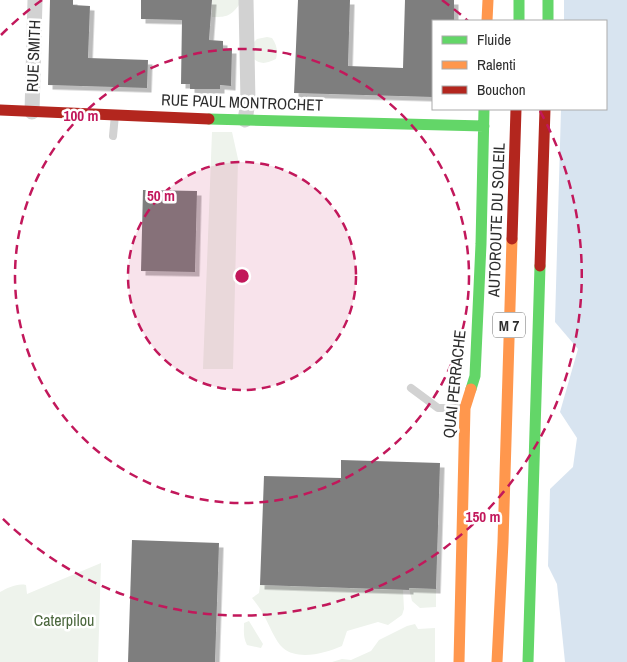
<svg xmlns="http://www.w3.org/2000/svg" width="627" height="662" font-family="'Archivo Narrow',sans-serif">
<style>
.green{fill:#eef3ec}
.water{fill:#d8e4f0}
.building{fill:#7e7e7e;filter:url(#shadow)}
.lines{fill:none;stroke-linecap:round;stroke-linejoin:round}
.lane{stroke:#d2d2d2;stroke-width:8}
.street{stroke:#d2d2d2;stroke-width:15}
.fast{stroke:#63d668;stroke-width:11}
.slow{stroke:#ff974d;stroke-width:11}
.jam{stroke:#b3261e;stroke-width:11}
.ring{fill:none;stroke:#c2185b;stroke-width:2.5;stroke-dasharray:9 6}
.labels{text-anchor:middle;dominant-baseline:central;stroke-width:5;stroke-linejoin:round;paint-order:stroke}
.shield{fill:#fff;stroke:#6c6c6c;stroke-width:1}
.shield-label{font-size:15px;font-weight:bold;fill:#2d2d2d}
.street-label{font-size:16px;fill:#2d2d2d;stroke:#fff}
.park-label{font-size:16px;fill:#4b673d;stroke:#fff}
.centre{fill:#c2185b;stroke:#fff;stroke-width:2.5}
.ring-label{font-size:15px;text-anchor:middle;font-weight:bold;fill:#c2185b;stroke:#fff;stroke-width:5;stroke-linejoin:round;paint-order:stroke}
</style>
<defs>
<filter id="shadow"><feDropShadow dx="4.5" dy="4.5" stdDeviation="0" flood-color="#0004"/></filter>
</defs>
<rect width="100%" height="100%" fill="#fff"/>
<path class="green" d="M 212,0 L 239,0 L 239,5 C 230,17 226,17 212,17 Z
M 267,37 L 272,38 C 277,45 278,51 276,59 C 266,64 259,65 252,57 L 253,43 L 257,39 Z
M 212,132 L 232,132 L 238,159 L 233,369 L 203,369 Z
M 101,563 L 98,662 L 0,662 L 0,592 C 8,588 17,583 26,585 L 27,594 Z
M 260,585 L 403,590 L 404,609 L 402,615 L 388,625 L 378,622 L 347,631 L 342,646 C 326,653 298,661 283,648 C 275,641 269,624 263,614 C 260,608 256,603 252,598 L 259,593 Z
M 409,588 L 436,589 L 436,607 L 420,608 L 412,601 Z
M 249,621 L 263,644 L 261,648 L 247,645 C 243,637 244,632 244,623 Z
M 415,624 L 418,629 L 435,628 L 435,662 L 332,662 L 342,659 L 351,660 L 371,651 L 379,640 L 407,626 Z"/>
<path class="water" d="M 564,0 L 627,0 L 627,662 L 565,662 L 557,584 L 548,566 L 550,489 L 573,467 L 577,438 L 560,412 L 578,349 L 555,322 L 561,109 L 606,109 L 606,21 L 564,21 Z"/>
<path class="building" d="M 50,0 L 73,0 L 73,5 L 90,6 L 88,58 L 148,60 L 147,88 L 48,85 Z
M 141,0 L 212,0 L 209,40 L 223,41 L 223,49 L 232,49 L 231,86 L 220,85 L 220,89 L 190,89 L 190,84 L 181,84 L 182,20 L 141,19 Z
M 298,0 L 350,0 L 348,66 L 403,68 L 405,0 L 454,0 L 454,21 L 433,21 L 433,97 L 294,93 Z
M 143,190 L 197,191 L 195,272 L 141,271 Z
M 341,460 L 440,463 L 436,589 L 409,588 L 409,590 L 260,585 L 264,476 L 341,478 Z
M 132,540 L 219,543 L 215,662 L 128,662 Z"/>
<g class="lines">
<path class="lane" d="M 113,136 L 115,115
M 411,388 L 438,408 L 463,408"/>
<path class="street" d="M 32,112 L 35,0
M 245,120 L 248,102 L 246,0"/>
<path class="fast" d="M 519,0 L 519,21
M 548,0 L 548,21
M 209,119 L 484,126
M 471,389 L 475,376 L 481,244 L 484,109
M 528,662 L 540,266"/>
<path class="slow" d="M 487,21 L 488,0
M 459,662 L 465,408 L 471,389
M 497,662 L 503,542 L 512,239"/>
<path class="jam" d="M 0,110 L 209,119
M 512,239 L 516,109
M 540,266 L 545,109"/>
</g>
<circle cx="242" cy="276" r="114" fill="#c2185b" fill-opacity=".12"/>
<g class="ring">
<circle cx="242" cy="276" r="114"/>
<circle cx="242" cy="276" r="227"/>
<path d="M1 35A341 341 0 0 1 42 0M442 0A341 341 0 0 1 468 21M540 111A341 341 0 0 1 1 517"/>
</g>
<g class="labels">
<rect class="shield" x="493" y="312.5" width="32" height="25" rx="4"/>
<g class="shield-label">
<text x="509" y="325">M 7</text>
</g>
<g class="street-label">
<text transform="translate(33 56) rotate(-88)">RUE SMITH</text>
<text transform="translate(242 102) rotate(2)">RUE PAUL MONTROCHET</text>
<text transform="translate(496 220) rotate(-88)">AUTOROUTE DU SOLEIL</text>
<text transform="translate(454 384) rotate(-84)">QUAI PERRACHE</text>
</g>
<g class="park-label">
<text x="64" y="620">Caterpilou</text>
</g>
</g>
<circle cx="242" cy="276" r="8" class="centre"/>
<g class="ring-label">
<text x="81" y="121">100 m</text>
<text x="161" y="201">50 m</text>
<text x="483" y="522">150 m</text>
</g>
<rect x="432" y="20" width="175" height="90" fill="#ffffff" stroke="#ababab"/>
<rect x="442" y="36" width="25" height="8" fill="#63d668" stroke="#ababab"/>
<text x="477" y="45" font-size="15" fill="#2d2d2d">Fluide</text>
<rect x="442" y="61" width="25" height="8" fill="#ff974d" stroke="#ababab"/>
<text x="477" y="70" font-size="15" fill="#2d2d2d">Ralenti</text>
<rect x="442" y="86" width="25" height="8" fill="#b3261e" stroke="#ababab"/>
<text x="477" y="95" font-size="15" fill="#2d2d2d">Bouchon</text>
</svg>
